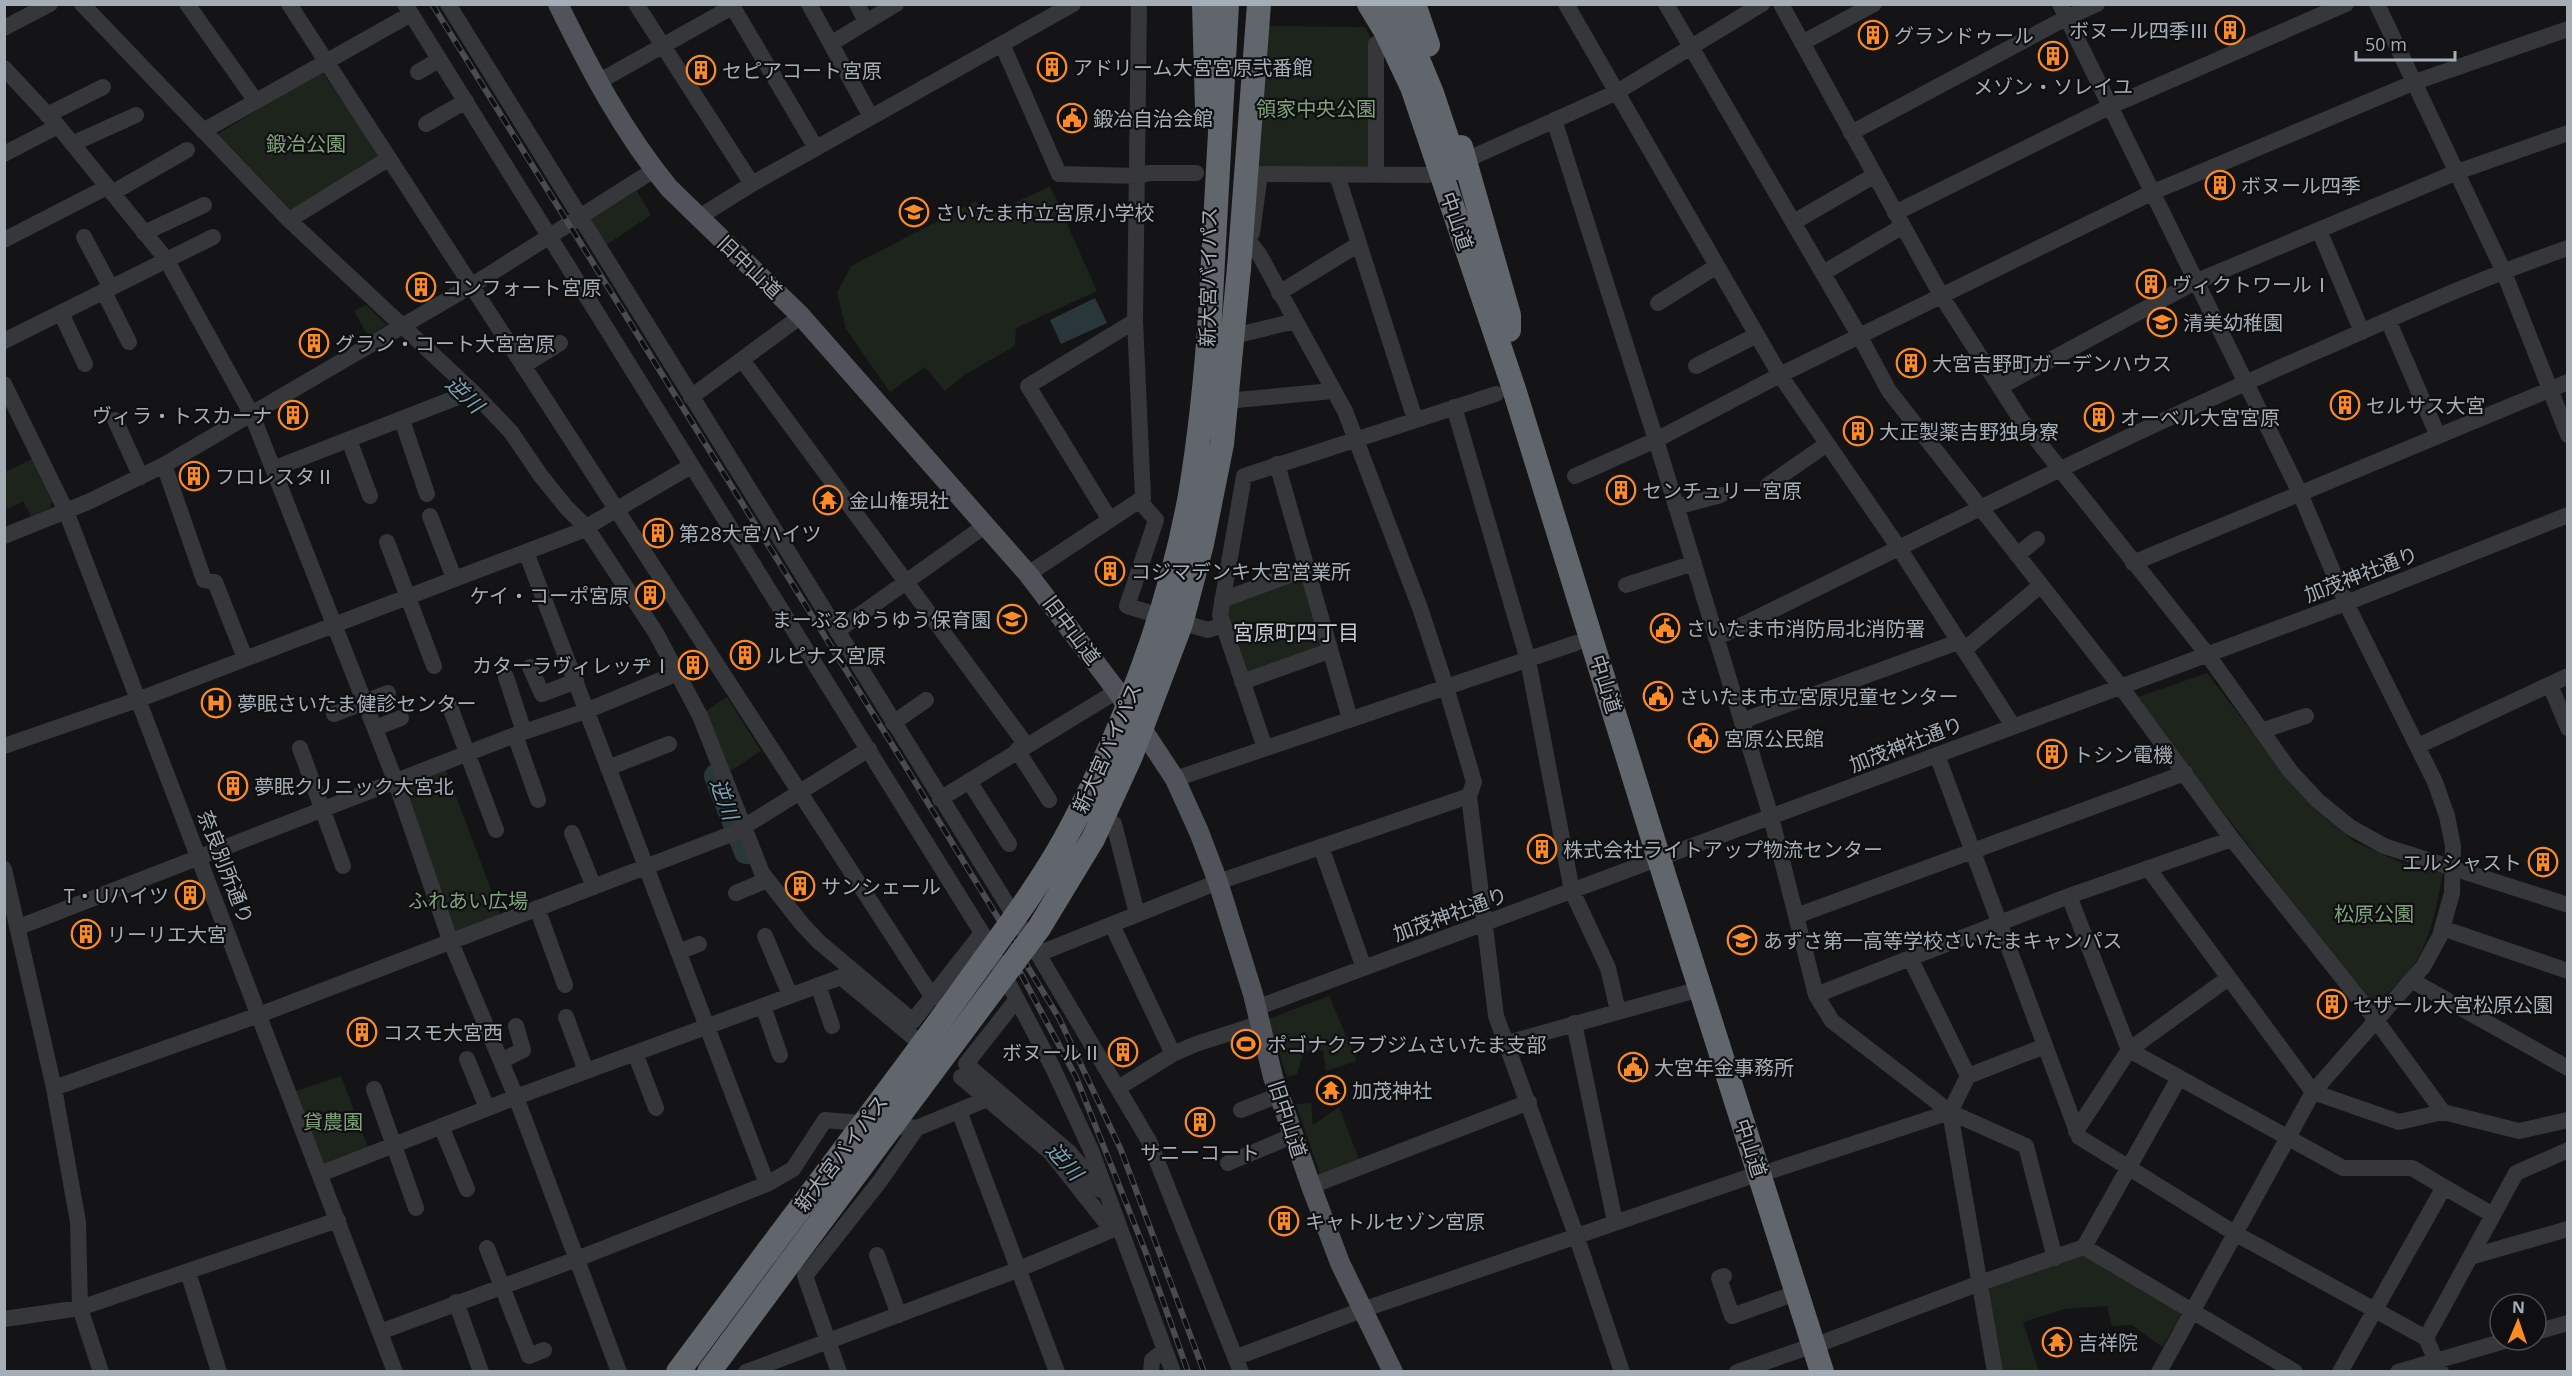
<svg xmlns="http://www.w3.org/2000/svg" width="2572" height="1376" font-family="'Open Sans','Noto Sans JP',sans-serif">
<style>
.green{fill:#1c241c}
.water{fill:#29363a}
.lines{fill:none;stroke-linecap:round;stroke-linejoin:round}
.river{stroke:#29363a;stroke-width:24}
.minor{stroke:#35373b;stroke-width:16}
.major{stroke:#50545a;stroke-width:20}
.highway{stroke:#60666c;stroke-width:24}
.rail-casing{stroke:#484b50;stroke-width:6}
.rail{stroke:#0f0f11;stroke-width:4;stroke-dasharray:11;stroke-linecap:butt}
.highway-bridge{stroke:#60666c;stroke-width:24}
.labels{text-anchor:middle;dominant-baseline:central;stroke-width:4.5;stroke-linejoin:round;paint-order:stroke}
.poi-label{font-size:20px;fill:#a5aeb7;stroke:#0f0f11;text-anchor:start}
.park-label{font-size:20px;fill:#80a37b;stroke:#0f0f11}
.street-label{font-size:20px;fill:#a5aeb7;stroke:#0f0f11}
.water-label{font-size:21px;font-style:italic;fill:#79a4b4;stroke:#0f0f11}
.neighbourhood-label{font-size:21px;fill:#c6ccd3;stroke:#0f0f11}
</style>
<rect width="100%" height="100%" fill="#141416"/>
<path class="green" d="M 1267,26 L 1365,27 L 1372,40 L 1371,165 L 1366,169 L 1255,168 Z
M 321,70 L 382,159 L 294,213 L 218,134 Z
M 1050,186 L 1097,291 L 1016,328 L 1015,346 L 964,375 L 945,391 L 925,367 L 890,392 L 846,329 L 837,293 L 851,266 L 976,201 L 987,216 Z
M 637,191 L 651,215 L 606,245 L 591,219 Z
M 366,305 L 387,325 L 368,336 L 354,311 Z
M 32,459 L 52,501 L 50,508 L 31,516 L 23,501 L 8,509 L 5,503 L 5,472 Z
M 1300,578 L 1304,582 L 1323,646 L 1251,674 L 1245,671 L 1226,615 L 1228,606 Z
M 2207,673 L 2285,775 L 2313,808 L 2355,842 L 2402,863 L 2443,873 C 2437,904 2431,940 2413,966 C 2402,981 2386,994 2373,1006 L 2135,698 Z
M 727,697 L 761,751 L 729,772 L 703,713 Z
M 445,767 L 501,916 L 455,934 L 399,785 Z
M 1329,996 L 1357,1061 L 1326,1071 L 1323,1050 L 1304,1052 L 1297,1074 L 1287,1077 L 1268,1019 Z
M 341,1076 L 370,1152 L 323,1166 L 296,1091 Z
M 1311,1103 L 1313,1125 L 1339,1107 L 1360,1162 L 1321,1177 L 1296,1104 Z
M 2082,1252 L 2184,1310 L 2162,1347 L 2132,1325 L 2112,1326 L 2107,1306 L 2064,1309 L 2023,1322 L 2039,1371 L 2000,1371 L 1987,1291 L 1991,1286 Z"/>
<path class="water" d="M 1095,298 L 1107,323 L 1061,344 L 1050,320 Z"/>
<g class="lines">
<path class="river" d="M 716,776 L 746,852"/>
<path class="minor" d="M 82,4 L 289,220 L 472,391 L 511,432 L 541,476 L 566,507 L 586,527 L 656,633 L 700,716 L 762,873 L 802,924 L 819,942 L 913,1021 L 982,933
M 187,4 L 255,100
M 289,4 L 933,998
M 405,4 L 982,933 L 1052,1066 L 1091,1150 L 1173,1372
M 448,4 L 1038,954 L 1149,1141 L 1241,1372
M 636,4 L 752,184
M 731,4 L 816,148
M 809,4 L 871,117
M 857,4 L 866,22
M 1566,4 L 1780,375 L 1899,548 L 2013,726
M 1666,4 L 1860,337 L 1889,391 L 2121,687 L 2232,839 L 2376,1020 L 2443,1112
M 1781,4 L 1942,297 L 2021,420 L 2207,654 L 2291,772 L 2318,801 L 2350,827 L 2384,846 L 2568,905
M 2060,4 L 2300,493 L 2346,603 L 2435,782 L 2447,816 L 2453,846 L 2452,893 L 2440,936 L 2423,967 L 2313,1092 L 2159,1372
M 2377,4 L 2503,270 L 2568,435
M 4,28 L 50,4
M 832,43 L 896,4
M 1802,43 L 1874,4
M 1002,44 L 1059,174 L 1138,176 L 1149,173 L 1196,173
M 4,68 L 58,126 L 166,259 L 252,415 L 395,780 L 450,940 L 516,1097 L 619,1372
M 418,72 L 439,60
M 598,82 L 732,7
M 47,115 L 103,87
M 1554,120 L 1656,440 L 1771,817 L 1816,995 L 1832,1021 L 1950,1112 L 2026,1146 L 2055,1258
M 426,124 L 466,101
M 203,131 L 411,14
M 1851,133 L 2066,18 L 2097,4
M 72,144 L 136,115
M 4,154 L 58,126
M 1475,156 L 1617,92 L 1762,4
M 1337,175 L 1415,419
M 1376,175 L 1376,44
M 112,193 L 187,150
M 1895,213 L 2109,107 L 2346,4
M 699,217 L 752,184 L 1073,4
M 289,220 L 388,159
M 1794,222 L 1875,175
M 2319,230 L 2362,332
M 144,233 L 204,205
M 1252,233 L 1260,174 L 1428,175
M 84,237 L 111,288
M 4,240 L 107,187
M 1251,244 L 1259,254 L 1345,411 L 1420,608 L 1446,687 L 1474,782 L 1469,796 L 1496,1016 L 1576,1235 L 1622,1372
M 1823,273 L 1903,226
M 104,292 L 129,342
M 1279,293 L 1359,244
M 1658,303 L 1717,266
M 61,313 L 85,364
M 2388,320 L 2438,436
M 1242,334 L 1295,321
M 4,341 L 213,237
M 743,361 L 1027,746
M 523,366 L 560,343
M 1696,366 L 1757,335
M 4,384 L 66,511 L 395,1372
M 2000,387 L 2195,282 L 2457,172 L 2568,133
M 691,397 L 801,316
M 1236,400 L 1333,391
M 1454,407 L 1528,660 L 1572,891 L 1608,968 L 1618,1011
M 115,420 L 141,477
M 402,420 L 427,494
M 349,440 L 370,496
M 1277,464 L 1350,719
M 164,465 L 204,580 L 215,582 L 245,658
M 273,469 L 463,395
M 1575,476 L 1656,440 L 1780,375 L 2151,193 L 2415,82 L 2568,29
M 1768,485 L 1827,444
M 1139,500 L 1156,520 L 1127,606 L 1208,630 L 1223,625
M 1676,507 L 1721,495
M 430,516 L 454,578
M 1110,520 L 1028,386 L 1135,321
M 4,536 L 88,502 L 164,465 L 471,286 L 654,170
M 387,542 L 434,666
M 526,552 L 767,1184
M 2017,555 L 2037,539
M 2133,563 L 2568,382
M 1028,574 L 1143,498 L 1135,321 L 1139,4
M 1626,585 L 1694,563
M 1222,600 L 1306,569
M 837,631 L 986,525
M 1716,638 C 1916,540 2115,439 2320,350 C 2402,314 2483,277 2568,248
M 1964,650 L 2041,585
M 530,667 L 542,694 L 576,681
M 506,677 L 524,732
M 1242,682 L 1329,651
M 2550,685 L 2568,728
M 450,707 L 496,830
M 334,714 L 388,693
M 1742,721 L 1958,642
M 893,723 L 926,700
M 375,728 L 401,718
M 2261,731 L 2306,716
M 515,735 L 538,800
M 4,746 L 140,699 L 578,532 L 691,466
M 2418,746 L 2568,676
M 300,748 L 343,866
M 1265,748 L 1220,615 L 1244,476 L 1496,394
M 1017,750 L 1049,800
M 1937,755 L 2079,1137 L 2236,1234 L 2426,1338 L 2441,1372
M 608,768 L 669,744
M 1175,779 L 1576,643
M 969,781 L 1009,844
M 940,799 L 1117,691
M 1114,824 L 1137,914
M 572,833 L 594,887
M 1321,847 L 1364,968
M 2148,868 L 2313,1092 L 2399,1122 L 2443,1112 L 2519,1131 L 2568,1120
M 4,869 L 54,1088 L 78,1222 L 80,1308 L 101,1372
M 736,893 L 767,880
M 2069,896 L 2129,1050 L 2343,1168 L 2412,1168 L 2444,1187
M 537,908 L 565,985
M 1796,916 L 2185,773
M 1112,925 L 1173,1054
M 19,927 L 515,735 L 586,711 L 668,677
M 2442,928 L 2568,971
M 765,936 L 790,995
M 678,952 L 699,944
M 1038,954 L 1218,882 L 1469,796
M 1910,958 L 1968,1076
M 2411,980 L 2568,1068
M 818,985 L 832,1026
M 1816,995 L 2069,896 L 2232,839
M 1017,999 L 966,1064 L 1069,1152 L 1101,1190
M 763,1006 L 780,1055
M 1256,1008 L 2346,603 L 2568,515
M 566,1017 L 586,1071
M 1574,1023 L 1615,1222
M 1507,1043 L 1700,989
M 635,1053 L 656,1108
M 467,1059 L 487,1108
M 501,1061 L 523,1050 L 516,1026
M 961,1077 L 1051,1153 L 1112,1230 L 1118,1228
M 54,1088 L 259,1015 L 734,833 L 869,749
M 1118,1088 L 1173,1054 L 1196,1044 L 1258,1024
M 374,1089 L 416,1208
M 1241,1110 L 1279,1095
M 959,1111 L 1057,1372
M 441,1126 L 467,1189
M 2076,1131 L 2129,1050 L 2227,979
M 1228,1163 L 1292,1136
M 1774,1170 L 1950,1112
M 320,1174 L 516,1097 L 841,977 L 913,1037
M 1311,1186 L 1529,1102
M 2084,1247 L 2295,1372
M 487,1248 L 529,1356 L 544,1350
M 877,1255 L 899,1315
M 2470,1257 L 2568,1229
M 188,1272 L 219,1372
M 1724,1276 L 1719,1278 L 1732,1316 L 1796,1293
M 456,1302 L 481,1372
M 4,1319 L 80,1308 L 338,1220
M 380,1332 L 577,1259 L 767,1184 L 793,1169 L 825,1120 L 917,1128 L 987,1099
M 2536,1332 L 2568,1323
M 2426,1338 L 2516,1173 L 2568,1150
M 1827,1341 L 1980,1283 L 2084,1247 L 2179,1078
M 1237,1357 L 1362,1310 L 1760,1173
M 746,1372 L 1017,1270 L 1112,1230
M 839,1372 L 805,1276 L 880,1181 L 917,1128
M 1151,1372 L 1152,1360 L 1165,1350
M 1737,1372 L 1814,1345
M 1995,1372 L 1950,1112 L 1968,1076 L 2045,1046
M 2340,1372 L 2444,1187 L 2493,1215
M 2398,1372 L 2508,1340"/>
<path class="major" d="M 558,4 C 590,69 623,132 669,188 L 801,316 L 1028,574 L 1117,691 L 1175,779 L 1199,832 L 1218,882 L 1253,994 L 1273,1077 L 1311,1186 L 1340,1263 L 1393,1372"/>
<path class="highway" d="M 1204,4 L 1207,109
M 1369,4 L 1386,32 L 1412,87 L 1514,389 L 1665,878 L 1822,1372
M 1395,4 L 1432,93 L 1457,168
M 1414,4 L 1428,45
M 1461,147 L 1509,315 L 1509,330
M 1239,268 L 1259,4
M 1210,316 L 1227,4
M 678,1372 L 768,1251
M 709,1372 L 791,1261"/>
<g class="rail-casing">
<path id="rail" d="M 432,4 L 893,746 L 1059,1018 L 1121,1150 L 1204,1372
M 1011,955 L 1076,1077 L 1146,1253 L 1188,1372"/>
</g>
<use href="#rail" class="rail"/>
<path class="highway-bridge" d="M 768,1251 C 836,1160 905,1070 971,978 C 1007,928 1045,878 1073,824 C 1127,721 1169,609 1190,495 C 1200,435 1206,376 1210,316
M 791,1261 L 1039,928 L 1093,839 L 1131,756 L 1181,624 L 1202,544 L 1222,444 L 1239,268"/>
</g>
<defs>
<g id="building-ring" transform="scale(1.5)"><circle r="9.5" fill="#0f0f11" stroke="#fc8b25" stroke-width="1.5"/><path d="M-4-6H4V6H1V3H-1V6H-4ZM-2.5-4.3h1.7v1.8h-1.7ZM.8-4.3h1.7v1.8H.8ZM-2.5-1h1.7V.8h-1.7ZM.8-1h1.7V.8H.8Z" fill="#fc8b25"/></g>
<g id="civic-ring" transform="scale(1.5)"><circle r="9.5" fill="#0f0f11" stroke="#fc8b25" stroke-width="1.5"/><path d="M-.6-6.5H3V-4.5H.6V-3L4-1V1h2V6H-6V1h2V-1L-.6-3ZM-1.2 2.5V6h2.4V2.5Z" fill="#fc8b25"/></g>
<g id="school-ring" transform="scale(1.5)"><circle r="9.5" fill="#0f0f11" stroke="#fc8b25" stroke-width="1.5"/><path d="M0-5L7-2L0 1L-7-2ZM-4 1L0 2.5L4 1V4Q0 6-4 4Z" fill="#fc8b25"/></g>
<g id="temple-ring" transform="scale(1.5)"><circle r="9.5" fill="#0f0f11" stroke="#fc8b25" stroke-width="1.5"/><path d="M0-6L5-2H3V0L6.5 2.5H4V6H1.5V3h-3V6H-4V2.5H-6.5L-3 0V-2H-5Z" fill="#fc8b25"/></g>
<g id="hospital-ring" transform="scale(1.5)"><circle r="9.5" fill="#0f0f11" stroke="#fc8b25" stroke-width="1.5"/><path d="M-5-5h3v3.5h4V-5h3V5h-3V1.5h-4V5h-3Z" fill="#fc8b25"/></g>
<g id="stadium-ring" transform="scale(1.5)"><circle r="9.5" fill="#0f0f11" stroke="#fc8b25" stroke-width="1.5"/><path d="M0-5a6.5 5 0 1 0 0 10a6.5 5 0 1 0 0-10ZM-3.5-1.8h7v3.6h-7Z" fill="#fc8b25"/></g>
</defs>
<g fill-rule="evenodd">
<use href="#building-ring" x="2230" y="30"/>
<use href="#building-ring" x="1873" y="35"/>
<use href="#building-ring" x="2053" y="56"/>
<use href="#building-ring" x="1052" y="67"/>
<use href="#building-ring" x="701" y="70"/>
<use href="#civic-ring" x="1072" y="118"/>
<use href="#building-ring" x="2220" y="185"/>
<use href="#school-ring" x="914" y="212"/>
<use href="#building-ring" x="2151" y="284"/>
<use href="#building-ring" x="421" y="287"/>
<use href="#school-ring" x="2162" y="322"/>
<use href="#building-ring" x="314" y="343"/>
<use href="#building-ring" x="1911" y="363"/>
<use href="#building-ring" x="2345" y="405"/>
<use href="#building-ring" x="293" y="415"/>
<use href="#building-ring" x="2099" y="417"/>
<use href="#building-ring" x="1858" y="431"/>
<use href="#building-ring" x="194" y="476"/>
<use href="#building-ring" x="1621" y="490"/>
<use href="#temple-ring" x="828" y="500"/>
<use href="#building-ring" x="658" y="533"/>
<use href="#building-ring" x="1110" y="571"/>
<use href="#building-ring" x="650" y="595"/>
<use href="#school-ring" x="1012" y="619"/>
<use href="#civic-ring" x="1665" y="628"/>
<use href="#building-ring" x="745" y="655"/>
<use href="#building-ring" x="693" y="665"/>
<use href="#civic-ring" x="1658" y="696"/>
<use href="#hospital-ring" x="216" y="703"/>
<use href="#civic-ring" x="1703" y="738"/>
<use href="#building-ring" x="2052" y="754"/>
<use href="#building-ring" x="233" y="786"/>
<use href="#building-ring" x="1542" y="849"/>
<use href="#building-ring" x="2543" y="862"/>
<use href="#building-ring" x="800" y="886"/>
<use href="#building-ring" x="190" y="895"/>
<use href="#building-ring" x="86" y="934"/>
<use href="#school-ring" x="1742" y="940"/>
<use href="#building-ring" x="2332" y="1004"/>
<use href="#building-ring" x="362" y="1032"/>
<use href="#stadium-ring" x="1246" y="1044"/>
<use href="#building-ring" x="1123" y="1052"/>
<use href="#civic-ring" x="1633" y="1067"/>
<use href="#temple-ring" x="1331" y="1090"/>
<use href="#building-ring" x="1200" y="1122"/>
<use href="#building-ring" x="1284" y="1221"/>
<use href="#temple-ring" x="2057" y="1342"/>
</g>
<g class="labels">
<g class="poi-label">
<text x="2209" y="30" text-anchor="end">ボヌール四季Ⅲ</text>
<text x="1894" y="35">グランドゥール</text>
<text x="1073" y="67">アドリーム大宮宮原弐番館</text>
<text x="722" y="70">セピアコート宮原</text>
<text x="2053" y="86" text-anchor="middle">メゾン・ソレイユ</text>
<text x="1093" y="118">鍛冶自治会館</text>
<text x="2241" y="185">ボヌール四季</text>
<text x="935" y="212">さいたま市立宮原小学校</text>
<text x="2172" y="284">ヴィクトワールⅠ</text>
<text x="442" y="287">コンフォート宮原</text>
<text x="2183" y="322">清美幼稚園</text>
<text x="335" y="343">グラン・コート大宮宮原</text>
<text x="1932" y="363">大宮吉野町ガーデンハウス</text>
<text x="2366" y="405">セルサス大宮</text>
<text x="272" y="415" text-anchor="end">ヴィラ・トスカーナ</text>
<text x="2120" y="417">オーベル大宮宮原</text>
<text x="1879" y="431">大正製薬吉野独身寮</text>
<text x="215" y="476">フロレスタⅡ</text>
<text x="1642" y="490">センチュリー宮原</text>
<text x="849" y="500">金山権現社</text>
<text x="679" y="533">第28大宮ハイツ</text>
<text x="1131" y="571">コジマデンキ大宮営業所</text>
<text x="629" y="595" text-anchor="end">ケイ・コーポ宮原</text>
<text x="991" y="619" text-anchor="end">まーぶるゆうゆう保育園</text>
<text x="1686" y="628">さいたま市消防局北消防署</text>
<text x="766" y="655">ルピナス宮原</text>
<text x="672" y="665" text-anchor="end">カターラヴィレッヂⅠ</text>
<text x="1679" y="696">さいたま市立宮原児童センター</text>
<text x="237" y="703">夢眠さいたま健診センター</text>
<text x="1724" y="738">宮原公民館</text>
<text x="2073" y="754">トシン電機</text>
<text x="254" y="786">夢眠クリニック大宮北</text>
<text x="1563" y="849">株式会社ライトアップ物流センター</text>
<text x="2522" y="862" text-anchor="end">エルシャスト</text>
<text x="821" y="886">サンシェール</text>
<text x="169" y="895" text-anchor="end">T・Uハイツ</text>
<text x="107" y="934">リーリエ大宮</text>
<text x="1763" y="940">あずさ第一高等学校さいたまキャンパス</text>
<text x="2353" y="1004">セザール大宮松原公園</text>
<text x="383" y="1032">コスモ大宮西</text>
<text x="1267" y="1044">ポゴナクラブジムさいたま支部</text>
<text x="1102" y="1052" text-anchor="end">ボヌールⅡ</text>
<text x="1654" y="1067">大宮年金事務所</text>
<text x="1352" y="1090">加茂神社</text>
<text x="1200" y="1152" text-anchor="middle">サニーコート</text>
<text x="1305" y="1221">キャトルセゾン宮原</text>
<text x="2078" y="1342">吉祥院</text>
</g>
<g class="park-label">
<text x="1316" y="108">領家中央公園</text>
<text x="306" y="143">鍛冶公園</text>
<text x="468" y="900">ふれあい広場</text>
<text x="2374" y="913">松原公園</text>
<text x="333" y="1121">貸農園</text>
</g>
<g class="street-label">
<text transform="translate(1457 221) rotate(71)">中山道</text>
<text transform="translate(750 267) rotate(44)">旧中山道</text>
<text transform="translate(1208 277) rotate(-89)">新大宮バイパス</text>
<text transform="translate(2361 574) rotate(-21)">加茂神社通り</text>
<text transform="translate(1072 630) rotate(53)">旧中山道</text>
<text transform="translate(1606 684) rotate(73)">中山道</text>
<text transform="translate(1906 744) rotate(-21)">加茂神社通り</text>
<text transform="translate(1107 748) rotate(-66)">新大宮バイパス</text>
<text transform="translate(226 867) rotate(69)">奈良別所通り</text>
<text transform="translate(1450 914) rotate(-20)">加茂神社通り</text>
<text transform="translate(1288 1119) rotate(72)">旧中山道</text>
<text transform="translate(1751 1148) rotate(72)">中山道</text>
<text transform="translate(841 1153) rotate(-53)">新大宮バイパス</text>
</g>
<g class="water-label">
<text transform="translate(465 394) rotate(44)">逆川</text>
<text transform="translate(725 799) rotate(70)">逆川</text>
<text transform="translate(1065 1161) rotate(48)">逆川</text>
</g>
<g class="neighbourhood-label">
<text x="1296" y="632">宮原町四丁目</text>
</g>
</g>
<rect width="2572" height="1376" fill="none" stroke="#a5aeb7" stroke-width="12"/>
<g transform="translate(2518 1322) rotate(2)"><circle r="28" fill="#0f0f11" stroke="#4b4f53" stroke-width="1.5"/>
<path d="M0-4.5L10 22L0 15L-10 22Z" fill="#fc8b25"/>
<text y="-9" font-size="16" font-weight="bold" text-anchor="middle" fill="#a5aeb7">N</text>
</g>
<path d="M2356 51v9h99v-9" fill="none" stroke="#a5aeb7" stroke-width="3"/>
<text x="2365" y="51" font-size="18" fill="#a5aeb7" stroke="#0f0f11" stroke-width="4.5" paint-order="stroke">50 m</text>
</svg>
